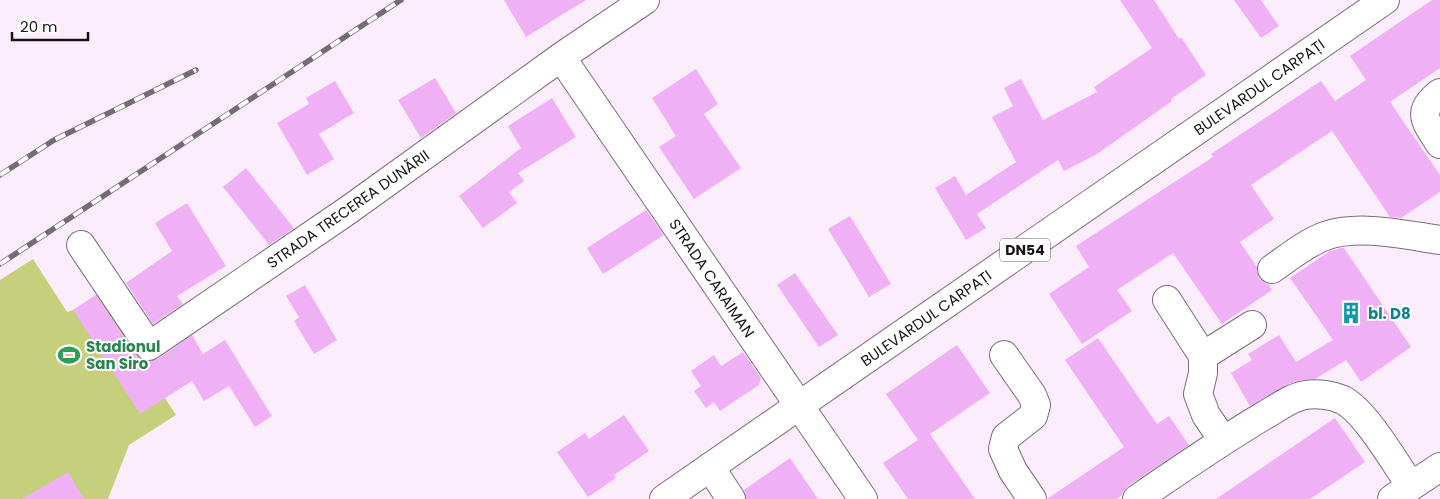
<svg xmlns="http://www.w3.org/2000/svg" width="1440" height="499" font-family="Poppins,sans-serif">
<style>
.green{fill:#c6cf7c}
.building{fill:#efb0f6}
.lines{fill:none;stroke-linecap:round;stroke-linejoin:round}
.minor-casing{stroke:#7d6c7f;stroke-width:30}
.major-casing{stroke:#7d6c7f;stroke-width:30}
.minor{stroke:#fff;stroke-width:28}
.major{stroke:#fff;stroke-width:28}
.rail-casing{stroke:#756b76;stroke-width:5.5}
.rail{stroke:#fff;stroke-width:4;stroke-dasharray:11;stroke-linecap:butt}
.labels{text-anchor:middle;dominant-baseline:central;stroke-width:4;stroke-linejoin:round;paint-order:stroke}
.shield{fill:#fff;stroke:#5d585d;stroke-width:1}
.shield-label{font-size:14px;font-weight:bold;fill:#171017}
.street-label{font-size:15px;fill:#171017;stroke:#fff}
.culture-label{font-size:15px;font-weight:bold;fill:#0d838f;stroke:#fff;text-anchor:start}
.leisure-label{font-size:15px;font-weight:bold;fill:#27864d;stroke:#fff;text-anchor:start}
</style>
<rect width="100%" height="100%" fill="#fcedfd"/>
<path class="green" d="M 33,259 L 67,312 L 73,310 L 98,294 L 176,415 L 129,445 L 108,499 L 0,499 L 0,280 Z"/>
<path class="building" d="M 504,0 L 586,0 L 526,37 Z
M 1120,0 L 1154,0 L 1179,39 L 1181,37 L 1206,75 L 1171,99 L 1172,101 L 1097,154 L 1064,171 L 1058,160 L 977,214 L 986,228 L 966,240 L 935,188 L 955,176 L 966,195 L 1016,162 L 992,117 L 1013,106 L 1004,88 L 1021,79 L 1043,120 L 1097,92 L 1094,87 L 1152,48 Z
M 1234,0 L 1261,0 L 1279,26 L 1261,38 Z
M 1432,0 L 1440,0 L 1440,68 L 1390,102 L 1440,175 L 1440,192 L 1401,218 L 1390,217 L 1332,131 L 1251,185 L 1274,219 L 1240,242 L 1257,267 L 1257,271 L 1259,278 L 1265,283 L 1268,284 L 1272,290 L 1222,324 L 1173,253 L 1117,290 L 1132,311 L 1082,344 L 1049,294 L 1089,267 L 1076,246 L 1213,157 L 1211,154 L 1321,81 L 1335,101 L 1366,80 L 1350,56 Z
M 696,69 L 718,104 L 704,114 L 741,168 L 694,199 L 659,147 L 676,136 L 652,98 Z
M 435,78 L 456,113 L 421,138 L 398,100 Z
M 335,81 L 354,113 L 319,134 L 334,159 L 307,175 L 277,123 L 309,104 L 306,98 Z
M 552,98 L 576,137 L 518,173 L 524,181 L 509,192 L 517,203 L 483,228 L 459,196 L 521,148 L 508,126 Z
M 246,168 L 294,228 L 269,245 L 223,187 Z
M 187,203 L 226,266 L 177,296 L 183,304 L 153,324 L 126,283 L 172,251 L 155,223 Z
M 646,210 L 664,235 L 603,274 L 587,248 Z
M 850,216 L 891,284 L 869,297 L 828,229 Z
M 1341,248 L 1344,248 L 1411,347 L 1361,382 L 1346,360 L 1315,379 L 1301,380 L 1289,384 L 1250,406 L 1231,373 L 1252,360 L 1248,354 L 1279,335 L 1296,362 L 1333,340 L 1290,278 L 1330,251 Z
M 795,273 L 838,335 L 819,347 L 777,285 Z
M 305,285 L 337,340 L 314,354 L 294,321 L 299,317 L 286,296 Z
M 96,295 L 136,355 L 143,360 L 151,361 L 158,359 L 192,335 L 203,354 L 225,340 L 272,416 L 255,427 L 229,386 L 204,401 L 192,381 L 140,414 L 73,310 Z
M 1098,338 L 1157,424 L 1169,416 L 1189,445 L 1128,486 L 1123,492 L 1122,495 L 1117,499 L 1047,499 L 1124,447 L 1065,360 Z
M 957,345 L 990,393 L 930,434 L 975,499 L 908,499 L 883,463 L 918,440 L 886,394 Z
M 743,352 L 761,378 L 759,385 L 720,411 L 714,402 L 706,408 L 694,391 L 701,386 L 691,371 L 714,355 L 721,366 Z
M 624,415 L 649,451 L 614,475 L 616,478 L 588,497 L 557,452 L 585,433 L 589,439 Z
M 1335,418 L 1365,462 L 1310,499 L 1216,499 Z
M 790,458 L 818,499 L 746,499 L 744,490 Z
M 68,472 L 84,499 L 22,499 Z"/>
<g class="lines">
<g class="minor-casing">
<path id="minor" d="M 561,57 L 863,499
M 1440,93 C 1415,112 1426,122 1440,144
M 81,245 L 149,346 L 347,211 L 561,57 L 645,0
M 1272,269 C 1289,257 1306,243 1325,236 C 1359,224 1405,235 1440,240
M 1167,300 L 1203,356 L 1203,373 L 1198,394 L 1206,415 L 1223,440
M 1004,355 L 1032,395 L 1036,405 L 1033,416 L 1006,437 L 1003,449 L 1013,471 L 1032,499
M 1203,356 L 1252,325
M 710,467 L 731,499
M 1137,499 C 1179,470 1221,441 1265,415 C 1276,409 1292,397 1305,395 C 1317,393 1332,395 1343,400 C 1366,412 1395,463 1411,486
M 1392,499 L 1440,467"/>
</g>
<g class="major-casing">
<path id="major" d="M 664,499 L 1385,0"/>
</g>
<use href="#minor" class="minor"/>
<use href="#major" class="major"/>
<g class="rail-casing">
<path id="rail" d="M 0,175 L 54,140 L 196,70
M 0,264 L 401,0"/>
</g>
<use href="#rail" class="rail"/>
</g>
<defs>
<g id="building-bare" transform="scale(1.725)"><path d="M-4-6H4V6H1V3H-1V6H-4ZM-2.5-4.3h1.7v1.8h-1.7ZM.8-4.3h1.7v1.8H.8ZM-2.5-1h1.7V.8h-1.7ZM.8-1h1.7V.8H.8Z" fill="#0f9aa8" stroke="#fff" stroke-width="2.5" paint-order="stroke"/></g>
<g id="stadium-bare" transform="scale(1.725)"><path d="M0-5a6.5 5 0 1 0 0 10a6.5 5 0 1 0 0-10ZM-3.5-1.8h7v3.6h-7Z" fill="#2e9e5b" stroke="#fff" stroke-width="2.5" paint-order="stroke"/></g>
</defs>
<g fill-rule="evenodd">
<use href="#building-bare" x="1351" y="313"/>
<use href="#stadium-bare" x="69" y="355"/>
</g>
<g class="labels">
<rect class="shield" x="1000" y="238.5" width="50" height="23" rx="4"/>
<g class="shield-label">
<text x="1025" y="250">DN54</text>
</g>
<g class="street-label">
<text transform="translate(1259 87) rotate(-35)">BULEVARDUL CARPAȚI</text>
<text transform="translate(348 209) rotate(-35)">STRADA TRECEREA DUNĂRII</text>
<text transform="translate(712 278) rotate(56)">STRADA CARAIMAN</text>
<text transform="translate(926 318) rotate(-35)">BULEVARDUL CARPAȚI</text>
</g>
<g class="culture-label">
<text x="1368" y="313">bl. D8</text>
</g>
<g class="leisure-label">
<text x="86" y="346">Stadionul<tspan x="86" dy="17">San Siro</tspan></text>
</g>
</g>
<path d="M12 32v8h76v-8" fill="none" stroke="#171017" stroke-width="2.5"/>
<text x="20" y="32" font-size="15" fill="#171017" stroke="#ffffff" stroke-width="4" paint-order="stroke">20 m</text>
</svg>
